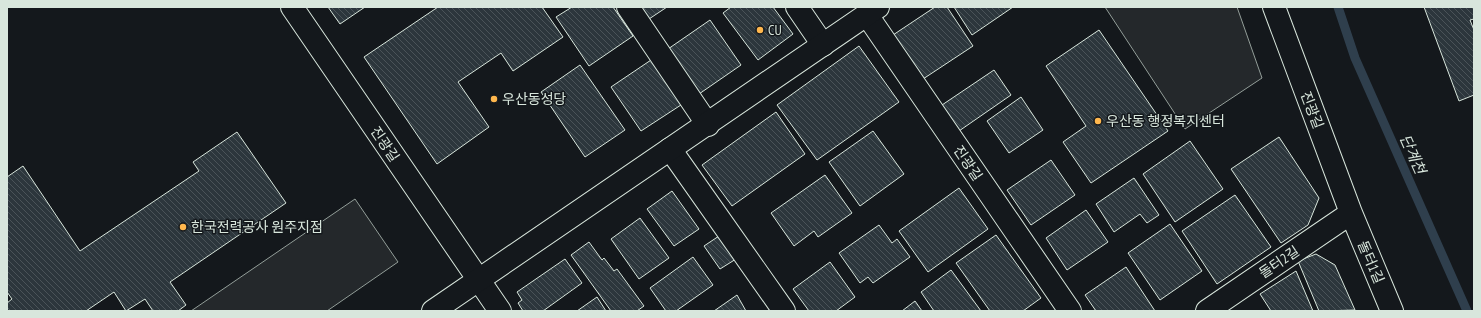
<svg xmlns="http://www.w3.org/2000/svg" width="1481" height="318" font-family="'PT Sans Narrow','Noto Sans KR',sans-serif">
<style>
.parking{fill:#24282b;stroke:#939e99}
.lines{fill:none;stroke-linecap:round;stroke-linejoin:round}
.stream{stroke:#2f3f4d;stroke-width:9}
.building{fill:url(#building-back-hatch);stroke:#d8e6dc}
.minor-casing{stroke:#d8e6dc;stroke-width:24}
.tertiary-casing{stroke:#d8e6dc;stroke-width:24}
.minor{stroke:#14181c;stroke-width:22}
.tertiary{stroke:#14181c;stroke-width:22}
.poi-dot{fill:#ffb74d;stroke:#14181c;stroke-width:1.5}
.labels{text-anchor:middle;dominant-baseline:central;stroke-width:3;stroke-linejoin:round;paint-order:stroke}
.poi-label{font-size:14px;fill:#d8e6dc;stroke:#14181c;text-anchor:start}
.street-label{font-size:14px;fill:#d8e6dc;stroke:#14181c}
.water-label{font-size:15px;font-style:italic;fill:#d8e6dc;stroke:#14181c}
</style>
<defs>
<pattern id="building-back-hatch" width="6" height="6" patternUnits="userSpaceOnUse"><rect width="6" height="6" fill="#2c363c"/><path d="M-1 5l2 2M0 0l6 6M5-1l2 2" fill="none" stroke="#4a5358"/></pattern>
</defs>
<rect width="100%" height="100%" fill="#14181c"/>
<path class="parking" d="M 1105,7 L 1237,7 L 1262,78 L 1185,129 Z
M 355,199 L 398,262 L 327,311 L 191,311 Z"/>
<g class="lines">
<path class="stream" d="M 1338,7 L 1355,58 L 1467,311"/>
</g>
<path class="building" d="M 328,7 L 365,7 L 340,24 Z
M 438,7 L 542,7 L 563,37 L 513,71 L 501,53 L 458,82 L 489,127 L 437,164 L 364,57 Z
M 572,7 L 613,7 L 633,36 L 589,66 L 556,17 Z
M 633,7 L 667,7 L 643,23 Z
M 731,7 L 773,7 L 793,34 L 758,60 L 723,13 Z
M 935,7 L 947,7 L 973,46 L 923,79 L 893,35 Z
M 954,7 L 1013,7 L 972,35 Z
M 1424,7 L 1474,7 L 1474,19 L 1470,20 L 1474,30 L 1474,95 L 1459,101 Z
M 710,20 L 741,65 L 699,94 L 668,49 Z
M 1099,30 L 1168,131 L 1091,183 L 1063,142 L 1086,126 L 1046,66 Z
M 859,46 L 899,102 L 817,160 L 777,105 Z
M 654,58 L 684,103 L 641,131 L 611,87 Z
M 580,65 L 625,130 L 585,157 L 541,92 Z
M 994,70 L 1011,95 L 959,131 L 942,105 Z
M 1021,97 L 1043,130 L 1009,153 L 987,121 Z
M 776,112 L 805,154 L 732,206 L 702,165 Z
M 873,131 L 904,174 L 860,206 L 829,162 Z
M 237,132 L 286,203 L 170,282 L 186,305 L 178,311 L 153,311 L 145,299 L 126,311 L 114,292 L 86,311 L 7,311 L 7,303 L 12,299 L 7,292 L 7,177 L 23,166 L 80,251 L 199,171 L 193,162 Z
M 1279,137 L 1319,198 L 1308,225 L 1281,243 L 1231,169 Z
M 1190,141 L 1223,189 L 1175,222 L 1143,174 Z
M 1051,160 L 1075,195 L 1031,225 L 1007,190 Z
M 825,175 L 852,213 L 818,237 L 814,231 L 794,246 L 771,213 Z
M 1134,178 L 1159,215 L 1147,223 L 1140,214 L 1114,232 L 1096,204 Z
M 959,188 L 988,229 L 928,272 L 899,231 Z
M 672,191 L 699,229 L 674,246 L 647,209 Z
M 1235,195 L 1271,247 L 1217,284 L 1182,231 Z
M 1086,210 L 1108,242 L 1067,270 L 1046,238 Z
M 640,218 L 669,258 L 639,279 L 611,239 Z
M 1170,224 L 1202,271 L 1160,300 L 1128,253 Z
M 879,225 L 892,243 L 897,239 L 910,257 L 873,283 L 868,277 L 860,283 L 839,253 Z
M 996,235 L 1041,298 L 1023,311 L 990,311 L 956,263 Z
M 719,236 L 736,259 L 720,269 L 704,246 Z
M 589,242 L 602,260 L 604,258 L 614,271 L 617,269 L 644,306 L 637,311 L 611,311 L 571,255 Z
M 1316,254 L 1335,265 L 1355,310 L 1319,311 L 1298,261 Z
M 693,257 L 713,285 L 676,311 L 666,311 L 650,288 Z
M 565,259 L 582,283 L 543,311 L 523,311 L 518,303 L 522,300 L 517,292 Z
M 830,262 L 855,297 L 836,311 L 809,311 L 793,289 Z
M 1126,267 L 1155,311 L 1096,311 L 1085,295 Z
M 951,270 L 981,311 L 934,311 L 921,292 Z
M 1296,271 L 1313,311 L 1271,311 L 1260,294 Z
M 737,295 L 746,311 L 714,311 Z
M 597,297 L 606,311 L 577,311 Z
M 915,301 L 922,311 L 902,311 Z"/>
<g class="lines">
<g class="minor-casing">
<path id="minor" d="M 292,7 L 500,311
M 628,7 L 708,125
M 797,7 L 823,45
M 1274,7 L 1351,213 L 1392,311
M 867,15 L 1070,311
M 670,149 L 784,311
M 1207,311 L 1351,213"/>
</g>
<g class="tertiary-casing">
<path id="tertiary" d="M 433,311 L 878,7"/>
</g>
<use href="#minor" class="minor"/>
<use href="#tertiary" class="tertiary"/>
</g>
<g class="poi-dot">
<circle cx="760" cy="30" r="4"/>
<circle cx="494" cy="99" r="4"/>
<circle cx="1098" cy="121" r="4"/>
<circle cx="183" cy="227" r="4"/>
</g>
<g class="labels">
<g class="poi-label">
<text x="768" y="30">CU</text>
<text x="502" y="99">우산동성당</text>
<text x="1106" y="121">우산동 행정복지센터</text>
<text x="191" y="227">한국전력공사 원주지점</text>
</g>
<g class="street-label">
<text transform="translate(1312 110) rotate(69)">진광길</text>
<text transform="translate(385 144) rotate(56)">진광길</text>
<text transform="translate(968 163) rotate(56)">진광길</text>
<text transform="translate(1279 262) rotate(-34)">돌터2길</text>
<text transform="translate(1371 262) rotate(67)">돌터1길</text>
</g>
<g class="water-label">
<text transform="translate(1413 154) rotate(66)">단계천</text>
</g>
</g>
<rect width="1481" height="318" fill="none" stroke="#d8e6dc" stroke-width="16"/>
</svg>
